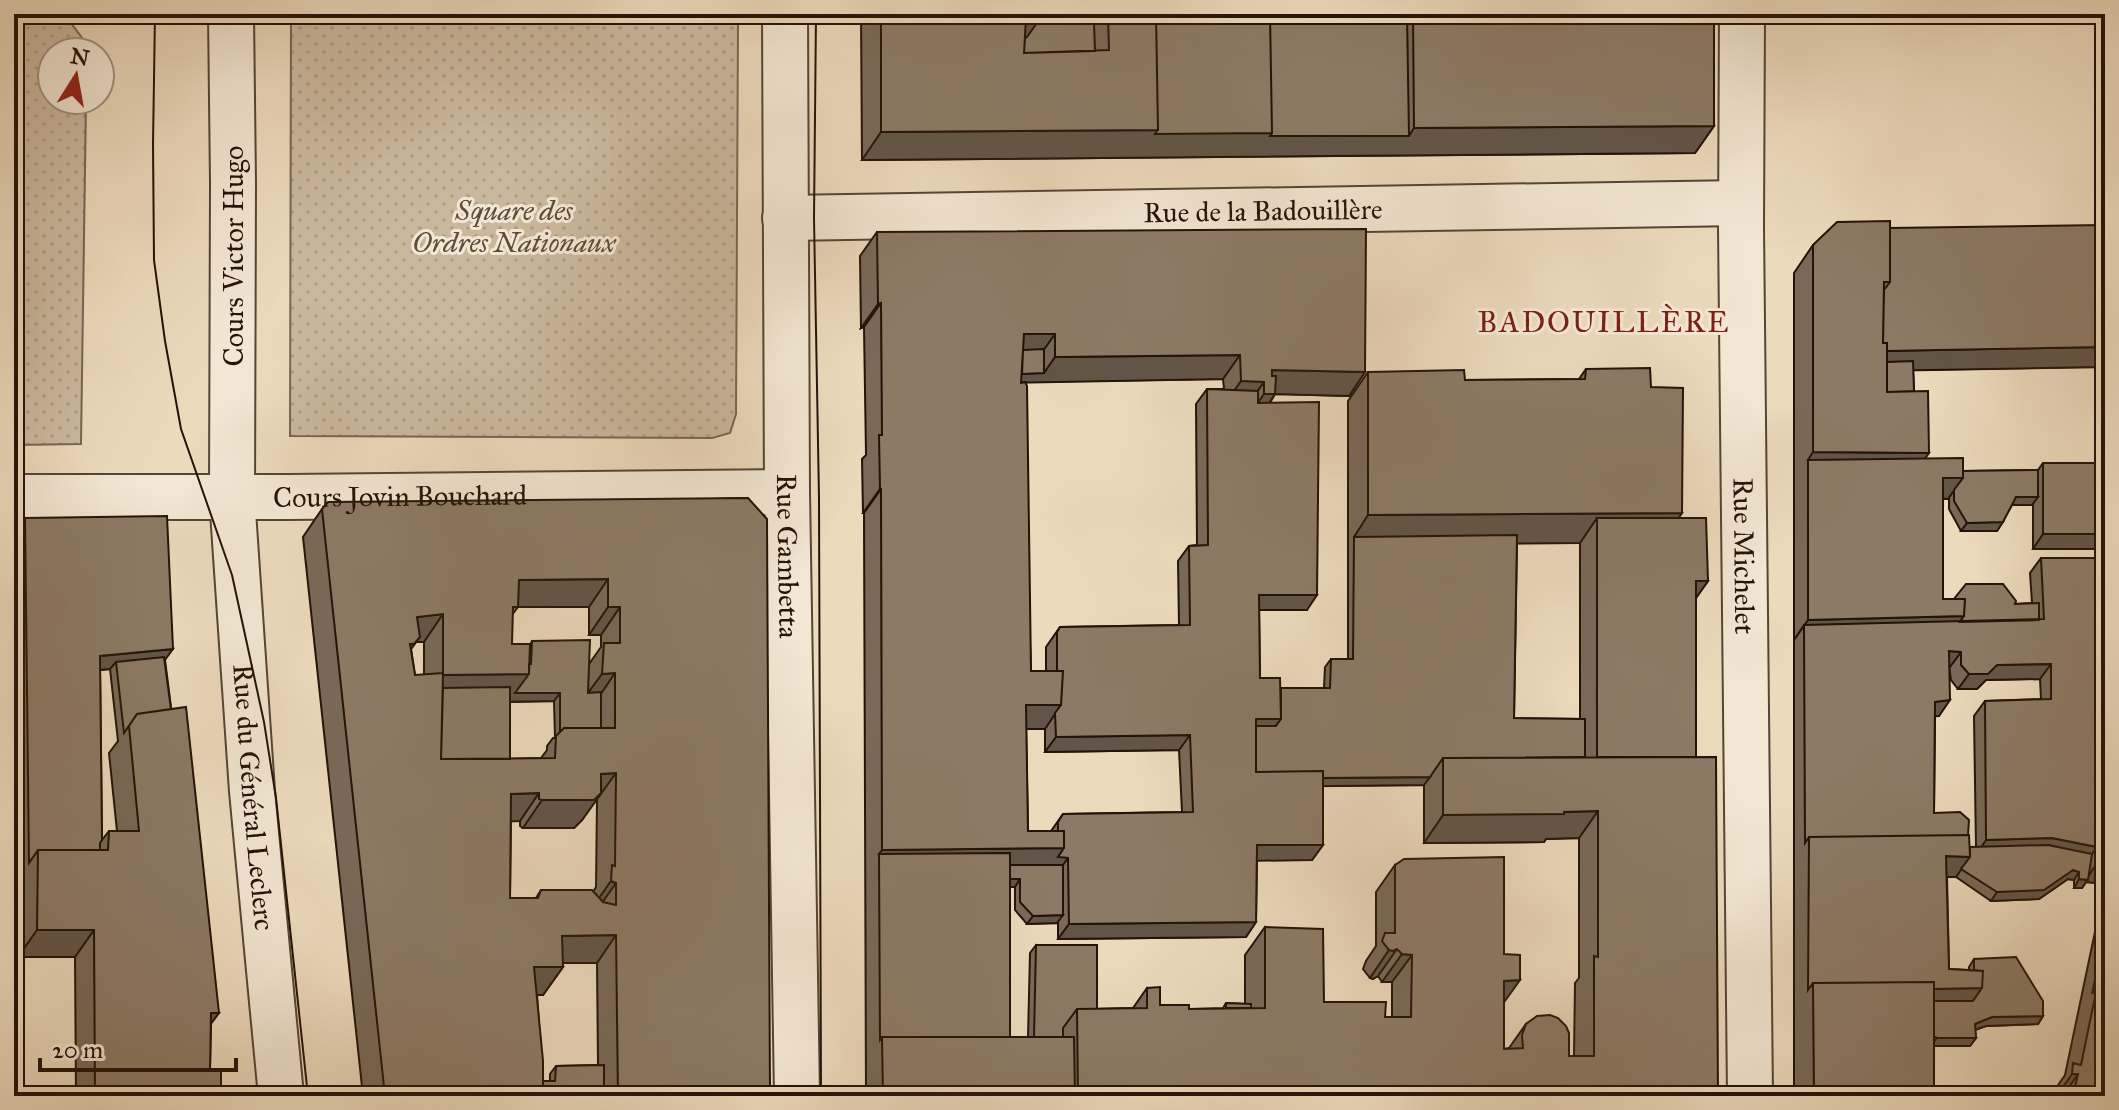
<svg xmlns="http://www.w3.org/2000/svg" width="2119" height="1110" font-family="'IM FELL Great Primer',serif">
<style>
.green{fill:url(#green-dots);stroke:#766653;stroke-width:2}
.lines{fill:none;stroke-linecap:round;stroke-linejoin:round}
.street-casing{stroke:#554535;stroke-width:48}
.street{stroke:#f3e7d4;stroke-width:44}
.tram{stroke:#231308;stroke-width:2}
.wall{fill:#786958;stroke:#231308;stroke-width:2;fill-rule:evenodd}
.shaded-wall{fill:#625547;stroke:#231308;stroke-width:2}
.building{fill:#8c7a66;stroke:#231308;stroke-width:2;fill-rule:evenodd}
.labels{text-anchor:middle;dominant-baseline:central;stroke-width:6;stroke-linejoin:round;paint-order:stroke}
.park-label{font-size:28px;font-style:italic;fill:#5d4d3c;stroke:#f3e7d4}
.street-label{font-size:28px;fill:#231308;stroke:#f3e7d4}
.neighbourhood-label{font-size:30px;letter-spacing:2px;fill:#7a1f14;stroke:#f3e7d4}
</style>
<defs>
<pattern id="green-dots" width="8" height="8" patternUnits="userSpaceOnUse" patternTransform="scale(2)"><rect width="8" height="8" fill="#cab89e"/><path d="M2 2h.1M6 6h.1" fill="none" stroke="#ad9d87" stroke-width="1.8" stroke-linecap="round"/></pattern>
</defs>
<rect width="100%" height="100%" fill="#ecdabd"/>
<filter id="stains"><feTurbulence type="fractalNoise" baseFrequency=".0025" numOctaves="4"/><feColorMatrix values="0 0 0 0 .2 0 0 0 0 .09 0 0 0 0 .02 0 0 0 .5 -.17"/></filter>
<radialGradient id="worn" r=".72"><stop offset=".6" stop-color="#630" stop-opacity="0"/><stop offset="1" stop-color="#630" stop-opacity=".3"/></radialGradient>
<path class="green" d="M 14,14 L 64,14 L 86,43 L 86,52 L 52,52 L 52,100 L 86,100 L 81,444 L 14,445 Z
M 291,14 L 733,14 L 738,24 L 736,414 L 730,433 L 712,438 L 290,436 Z"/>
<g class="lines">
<g class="street-casing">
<g id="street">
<path id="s1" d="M 231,14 L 233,183 L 232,497 L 252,791 L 281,1096"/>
<path id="s2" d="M 785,14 L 787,492 L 797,1096"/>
<path id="s3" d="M 1742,14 L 1741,227 L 1750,1096"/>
<path id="s4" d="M 785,218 L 1741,203"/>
<path id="s5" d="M 14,497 L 289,497 L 787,492"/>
</g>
</g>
<use href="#street" class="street"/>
<path class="tram" d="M 155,14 L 153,144 L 154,260 L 165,341 L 181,429 L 232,575 L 264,722 L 276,798 L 308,1096
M 816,14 L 814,218 L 819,498 L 821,1096"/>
</g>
<path class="wall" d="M 861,14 L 1714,14 L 1714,126 L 1695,153 L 862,160 Z
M 2105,225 L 2105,386 L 2097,386 L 2097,367 L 1913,370 L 1914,391 L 1925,459 L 1963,471 L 2038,470 L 2043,463 L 2098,463 L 2097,434 L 2103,426 L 2105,426 L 2105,549 L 2033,549 L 2033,504 L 2012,505 L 1997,531 L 1961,531 L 1949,509 L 1949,498 L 1943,499 L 1943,599 L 2015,604 L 2032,603 L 2030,573 L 2041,558 L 2105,558 L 2105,884 L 2086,882 L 2082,888 L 2074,888 L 2074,880 L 2068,879 L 2039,899 L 1991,901 L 1956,877 L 1947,877 L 1949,969 L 1969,970 L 1969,967 L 1974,959 L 2043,1016 L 2038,1024 L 1986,1026 L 1975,1030 L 1976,1038 L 1970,1046 L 1934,1046 L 1934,1096 L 1794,1096 L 1794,273 L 1813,245 ZM 1949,667 L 1951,680 L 1958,689 L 1977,689 L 1986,680 L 2040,679 L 2041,699 L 1985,701 L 1974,716 L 1976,847 L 1970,847 L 1934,813 L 1935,716 L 1939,716 Z
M 877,232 L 1365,372 L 1349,396 L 1275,394 L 1270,403 L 1307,610 L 1259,610 L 1260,678 L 1281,688 L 1324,688 L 1325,667 L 1331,659 L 1348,659 L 1348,401 L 1368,372 L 1465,380 L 1579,379 L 1586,369 L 1651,387 L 1682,513 L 1678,518 L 1708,581 L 1696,598 L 1696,757 L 1718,1096 L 866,1096 L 864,513 L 863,513 L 862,459 L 866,455 L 864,327 L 861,328 L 860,256 ZM 1223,379 L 1224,389 L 1207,389 L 1196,404 L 1197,545 L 1189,546 L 1178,561 L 1179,625 L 1060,627 L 1046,647 L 1046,671 L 1031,671 L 1021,382 ZM 1517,543 L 1580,543 L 1580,719 L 1514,718 ZM 1045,728 L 1045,752 L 1179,750 L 1182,812 L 1063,814 L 1051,831 L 1028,831 L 1026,729 ZM 1424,785 L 1424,843 L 1544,842 L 1546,839 L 1579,838 L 1579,978 L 1575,983 L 1574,1056 L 1569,1056 L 1526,1024 L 1509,1048 L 1504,1049 L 1504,1003 L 1395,865 L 1376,892 L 1376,946 L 1366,961 L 1363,969 L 1370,978 L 1373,979 L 1378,976 L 1382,982 L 1392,982 L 1392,1017 L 1385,1017 L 1324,1002 L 1265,927 L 1245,955 L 1245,1004 L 1226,1003 L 1223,1008 L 1189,1009 L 1160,1005 L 1147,988 L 1133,1008 L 1097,1009 L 1036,945 L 1030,953 L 1028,1037 L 1010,1037 L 1010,887 L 1015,887 L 1015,910 L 1027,924 L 1057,923 L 1058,922 L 1058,939 L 1246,937 L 1256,922 L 1257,860 L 1312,860 L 1323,845 L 1323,786 Z
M 748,498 L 770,1096 L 363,1096 L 303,537 L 322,509 ZM 518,607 L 589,607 L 589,635 L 601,635 L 601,647 L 589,664 L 532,641 L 530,645 L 512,644 L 512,615 ZM 416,642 L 424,642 L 424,675 L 415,675 L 411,649 ZM 554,701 L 555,738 L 553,738 L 547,746 L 547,750 L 541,758 L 510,759 L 510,702 ZM 595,801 L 597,801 L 596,887 L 593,892 L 541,890 L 536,898 L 510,898 L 511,821 L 520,821 L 520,826 L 523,828 L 574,828 L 582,820 ZM 563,963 L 597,963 L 598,1065 L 556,1066 L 550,1074 L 550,1081 L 543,1081 L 537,995 L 543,995 L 563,967 Z
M 25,518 L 165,660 L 211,1024 L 210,1069 L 221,1096 L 76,1096 L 75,957 L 18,957 L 18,878 L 15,533 ZM 110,669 L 118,741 L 109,753 L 117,831 L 109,831 L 102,840 L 100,670 Z
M 2105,884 L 2105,1096 L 2053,1096 L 2054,1091 L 2065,1075 Z"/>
<path class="shaded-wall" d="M 1098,17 L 1088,31 L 1021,46 L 881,18 Z
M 1714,126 L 1695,153 L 862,160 L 881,132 L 1158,130 L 1409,136 L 1414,128 Z
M 881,303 L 864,327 L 861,328 L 878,304 Z
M 1024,334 L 1055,334 L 1038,358 L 1012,358 Z
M 2105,347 L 2105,357 L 2098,367 L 1874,371 L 1878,351 Z
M 1240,355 L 1223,379 L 1006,383 L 1012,374 L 1044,373 L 1055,357 Z
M 1272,370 L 1365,372 L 1349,396 L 1275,394 L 1259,418 L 1247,418 L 1264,394 L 1264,382 L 1247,406 L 1224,405 L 1241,381 Z
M 2105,375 L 2105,386 L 2097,386 Z
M 1813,452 L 1929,453 L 1910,480 L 1808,460 Z
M 1943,478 L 1963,478 L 1948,499 L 1929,498 Z
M 880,489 L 881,489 L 864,513 L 863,513 Z
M 2016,497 L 2038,497 L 2032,505 L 2010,505 Z
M 1682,513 L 1661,542 L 1597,518 L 1580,543 L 1354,545 L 1354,537 L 1368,515 Z
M 2003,522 L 1997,531 L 1961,531 L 1967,523 Z
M 2043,534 L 2105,534 L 2105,549 L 2033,549 Z
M 608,579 L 589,607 L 499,607 L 519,580 Z
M 1696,581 L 1708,581 L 1691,605 Z
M 1259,595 L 1317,595 L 1307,610 L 1248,610 Z
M 608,607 L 620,607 L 601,635 L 589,635 Z
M 443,614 L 424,642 L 416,642 L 400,665 L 417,617 Z
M 1964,616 L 1950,636 L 1804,625 L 1794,640 L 1808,620 Z
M 173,649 L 162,664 L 116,662 L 110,669 L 89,671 L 100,656 Z
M 1949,651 L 1961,652 L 1950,667 L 1939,666 Z
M 2051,664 L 2040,679 L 1986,680 L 1977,689 L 1958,689 L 1969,674 L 1997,665 Z
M 615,673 L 596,701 L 582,701 L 602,674 Z
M 529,674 L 560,693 L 554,701 L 434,703 L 443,675 Z
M 1950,700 L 1939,716 L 1924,717 L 1935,702 Z
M 1026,705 L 1061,705 L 1045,729 L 1009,729 Z
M 1256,719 L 1281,719 L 1270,734 L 1252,726 Z
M 1190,735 L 1179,750 L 1045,752 L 1056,737 Z
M 616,773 L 582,820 L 574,828 L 523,828 L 542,800 L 601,774 Z
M 1430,777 L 1424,785 L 1245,787 L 1251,779 Z
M 539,793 L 520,821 L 491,822 L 511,794 Z
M 1598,811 L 1579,838 L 1546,839 L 1544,842 L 1424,843 L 1443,815 Z
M 2052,838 L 2097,847 L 2086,862 L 1976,855 L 1986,840 Z
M 1257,845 L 1323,845 L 1312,860 L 1246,861 Z
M 1064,848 L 1068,858 L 1057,873 L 879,854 L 882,850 Z
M 2105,848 L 2105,884 L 2086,882 L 2082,888 L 2074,888 L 2079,879 L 2086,880 L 2098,861 Z
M 1946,856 L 1970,857 L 1956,877 L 1932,877 Z
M 2073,870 L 2079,872 L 2074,880 L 2068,879 L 2039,899 L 1991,901 L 1997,892 Z
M 1002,878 L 1020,879 L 1015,887 L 997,887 Z
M 611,881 L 616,883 L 597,910 L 592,908 Z
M 1063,915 L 1057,923 L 1027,924 L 1033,916 Z
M 1256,922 L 1246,937 L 1058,939 L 1069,924 Z
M 37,930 L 94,930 L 75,957 L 18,957 Z
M 616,935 L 597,963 L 542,963 L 562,936 Z
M 1397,949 L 1378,976 L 1373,979 L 1370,978 L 1389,950 Z
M 1402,954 L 1412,955 L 1392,982 L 1382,982 Z
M 534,967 L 563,967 L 543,995 L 515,995 Z
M 1520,980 L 1500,1008 L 1504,981 Z
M 1982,988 L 1968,1009 L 1813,990 Z
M 211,1013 L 219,1013 L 199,1040 Z
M 2043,1016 L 2038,1024 L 1986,1026 L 1969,1032 L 1975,1024 L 1992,1017 Z
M 1937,1038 L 1976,1038 L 1970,1046 L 1931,1046 Z
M 2072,1074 L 2078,1074 L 2063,1096 L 2057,1096 Z"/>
<path class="building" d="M 881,14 L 1041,14 L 1041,18 L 1026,18 L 1024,53 L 1109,50 L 1108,14 L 1156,14 L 1158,130 L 881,132 Z
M 1041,14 L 1100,14 L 1098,17 L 1041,17 Z
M 1156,14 L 1270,14 L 1272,133 L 1155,134 L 1158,130 Z
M 1270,14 L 1407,14 L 1409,136 L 1270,136 L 1272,133 Z
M 1413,14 L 1714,14 L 1714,126 L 1414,128 Z
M 1037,23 L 1094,23 L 1095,51 L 1024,53 L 1025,38 L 1027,37 Z
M 1890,221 L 1890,282 L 1884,282 L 1883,343 L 1887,343 L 1887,392 L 1928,391 L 1929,453 L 1813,452 L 1813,245 L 1837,222 Z
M 2105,225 L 2105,347 L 1887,351 L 1887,343 L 1883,343 L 1884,290 L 1890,282 L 1890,228 Z
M 1366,229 L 1365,372 L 1272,370 L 1272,376 L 1276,376 L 1275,394 L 1264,394 L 1264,382 L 1241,381 L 1240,355 L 1055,357 L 1055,334 L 1024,334 L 1021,383 L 1025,382 L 1027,386 L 1031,671 L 1063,671 L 1061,705 L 1026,705 L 1028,831 L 1064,831 L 1064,848 L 882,850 L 881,489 L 880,489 L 879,435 L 882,435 L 881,303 L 878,304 L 877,232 Z
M 1044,349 L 1044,373 L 1022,374 L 1023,350 Z
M 1913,361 L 1914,391 L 1887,392 L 1887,362 Z
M 1650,368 L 1651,387 L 1683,388 L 1682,513 L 1368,515 L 1368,372 L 1464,370 L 1465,380 L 1585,379 L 1586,369 Z
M 1207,389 L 1258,391 L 1258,403 L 1319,402 L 1317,595 L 1259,595 L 1260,678 L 1280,678 L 1281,719 L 1256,719 L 1256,772 L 1323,771 L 1323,845 L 1257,845 L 1256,922 L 1069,924 L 1068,858 L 1058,857 L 1064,848 L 1064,831 L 1058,831 L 1058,822 L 1063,814 L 1193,812 L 1190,735 L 1056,737 L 1055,713 L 1061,705 L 1063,671 L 1057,671 L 1057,632 L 1060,627 L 1190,625 L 1189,546 L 1208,545 Z
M 2103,426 L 2105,426 L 2105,463 L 2104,463 Z
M 1963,458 L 1963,478 L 1943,478 L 1943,599 L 1965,599 L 1964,616 L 1808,620 L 1808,460 Z
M 2043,463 L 2105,463 L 2105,534 L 2043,534 Z
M 2038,470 L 2038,497 L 2016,497 L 2003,522 L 1967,523 L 1954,501 L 1954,490 L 1963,478 L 1963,471 Z
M 748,498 L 767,519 L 770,1096 L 618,1096 L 616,935 L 562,936 L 563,967 L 534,967 L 543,1061 L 543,1096 L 385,1096 L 322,509 L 328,502 ZM 608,579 L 608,607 L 620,607 L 620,643 L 604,643 L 602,674 L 615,673 L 615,728 L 564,728 L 556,736 L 555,758 L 441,759 L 443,673 L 415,675 L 410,644 L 414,644 L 420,637 L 417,617 L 443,614 L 443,675 L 529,674 L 530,644 L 512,644 L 513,607 L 518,607 L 519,580 ZM 616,773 L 615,866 L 612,865 L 611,881 L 616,883 L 616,905 L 603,902 L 592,890 L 541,890 L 538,898 L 510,898 L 511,794 L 539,793 L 539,799 L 542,800 L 594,800 L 601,793 L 601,774 Z
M 167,516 L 173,649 L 100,656 L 102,840 L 100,843 L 100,850 L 38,850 L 29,863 L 25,518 Z
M 1597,518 L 1706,518 L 1708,581 L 1696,581 L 1696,757 L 1597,757 Z
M 1517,535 L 1514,718 L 1585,719 L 1585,757 L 1443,758 L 1430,777 L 1323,778 L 1323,771 L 1256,772 L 1256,726 L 1276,726 L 1281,719 L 1281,688 L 1330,688 L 1331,659 L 1353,659 L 1354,537 Z
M 2041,558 L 2105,558 L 2105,842 L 2101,842 L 2097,847 L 2052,838 L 1986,840 L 1985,701 L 2051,699 L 2051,664 L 1997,665 L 1988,674 L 1969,674 L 1961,665 L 1961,652 L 1949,651 L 1950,700 L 1935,702 L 1934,813 L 1960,812 L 1969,820 L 1968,835 L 1809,837 L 1805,843 L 1804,625 L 2044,619 Z
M 1966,584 L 2003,584 L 2016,601 L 2015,604 L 2039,603 L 2039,620 L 1960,622 L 1964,616 L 1965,599 L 1954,599 Z
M 590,640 L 588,693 L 601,692 L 601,728 L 564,728 L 560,732 L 560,693 L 515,693 L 529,674 L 529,664 L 531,664 L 532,641 Z
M 164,657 L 171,709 L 137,714 L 124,733 L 116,662 Z
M 510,687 L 510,759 L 441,759 L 443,688 Z
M 186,707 L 219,1013 L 211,1013 L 210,1069 L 221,1070 L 221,1096 L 95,1096 L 94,930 L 37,930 L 38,850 L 108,850 L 109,831 L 139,831 L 129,726 L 137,714 Z
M 1716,757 L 1718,1096 L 1078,1096 L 1077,1009 L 1147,1008 L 1147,988 L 1160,987 L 1160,1005 L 1189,1005 L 1189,1009 L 1265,1008 L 1265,927 L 1323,929 L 1324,1002 L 1386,1002 L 1385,1017 L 1411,1017 L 1412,955 L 1402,954 L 1397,949 L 1393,951 L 1389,950 L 1382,941 L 1385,933 L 1395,933 L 1395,865 L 1404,859 L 1504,857 L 1504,954 L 1520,955 L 1520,980 L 1504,981 L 1504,1049 L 1523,1048 L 1522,1035 L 1526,1024 L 1537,1016 L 1550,1015 L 1558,1018 L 1566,1026 L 1569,1033 L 1569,1056 L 1594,1056 L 1594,956 L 1598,957 L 1598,811 L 1564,812 L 1564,814 L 1443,815 L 1443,758 Z
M 1969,835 L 1970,857 L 1946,856 L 1949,969 L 1983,971 L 1982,988 L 1934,989 L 1934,982 L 1813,983 L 1808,990 L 1809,837 Z
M 2101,842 L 2105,842 L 2105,862 L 2098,861 Z
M 2048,845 L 2092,854 L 2088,880 L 2079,879 L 2079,872 L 2073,870 L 2044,890 L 1997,892 L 1961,869 L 1970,857 L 1970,847 Z
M 1010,853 L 1010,1037 L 882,1037 L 880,1040 L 879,854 Z
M 1010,865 L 1063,865 L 1063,915 L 1033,916 L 1020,902 L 1020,879 L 1010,879 Z
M 2105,931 L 2105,988 L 2097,987 L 2092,994 Z
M 1036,945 L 1097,945 L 1097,1009 L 1077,1009 L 1063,1028 L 1063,1037 L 1034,1037 Z
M 2016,957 L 2043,1001 L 2043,1016 L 1992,1017 L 1975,1024 L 1976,1038 L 1937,1038 L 1934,1036 L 1934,1001 L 1973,1001 L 1982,988 L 1983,971 L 1974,970 L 1974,959 Z
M 1934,982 L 1934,1096 L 1814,1096 L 1813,983 Z
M 2097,987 L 2105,988 L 2105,1096 L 2073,1096 L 2078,1074 L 2072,1074 L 2073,1063 L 2081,1065 Z
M 1226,1003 L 1251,1004 L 1251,1008 L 1226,1008 Z
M 882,1037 L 1074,1037 L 1075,1096 L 883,1096 Z
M 604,1065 L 604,1096 L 543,1096 L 543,1081 L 555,1081 L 556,1066 Z"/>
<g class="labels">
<g class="park-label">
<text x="514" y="210">Square des<tspan x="514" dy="32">Ordres Nationaux</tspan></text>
</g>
<g class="street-label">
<text stroke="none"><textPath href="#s4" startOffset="478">Rue de la Badouillère</textPath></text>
<text transform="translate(233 256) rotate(-90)">Cours Victor Hugo</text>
<text stroke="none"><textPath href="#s5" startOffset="386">Cours Jovin Bouchard</textPath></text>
<text stroke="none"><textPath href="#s2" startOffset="542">Rue Gambetta</textPath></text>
<text stroke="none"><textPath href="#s3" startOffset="542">Rue Michelet</textPath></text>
<text stroke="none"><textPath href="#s1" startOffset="784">Rue du Général Leclerc</textPath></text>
</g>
<g class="neighbourhood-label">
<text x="1604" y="322">BADOUILLÈRE</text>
</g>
</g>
<rect width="2119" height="1110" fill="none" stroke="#ecdabd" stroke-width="48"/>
<rect x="16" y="16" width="2087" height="1078" fill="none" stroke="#231308" stroke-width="4"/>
<rect x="24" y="24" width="2071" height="1062" fill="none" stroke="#231308" stroke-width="2"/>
<g transform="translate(76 76) rotate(11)"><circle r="38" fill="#f3e7d4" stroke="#a09282" stroke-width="2"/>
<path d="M0-6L14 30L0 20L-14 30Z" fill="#8f2418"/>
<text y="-12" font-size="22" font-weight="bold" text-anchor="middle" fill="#231308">N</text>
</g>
<path d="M40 1058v12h196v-12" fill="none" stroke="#231308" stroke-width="4"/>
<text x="52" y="1058" font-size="24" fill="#231308" stroke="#f3e7d4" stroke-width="6" paint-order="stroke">20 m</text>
<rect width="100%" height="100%" filter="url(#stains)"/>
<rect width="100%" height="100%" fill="url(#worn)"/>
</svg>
